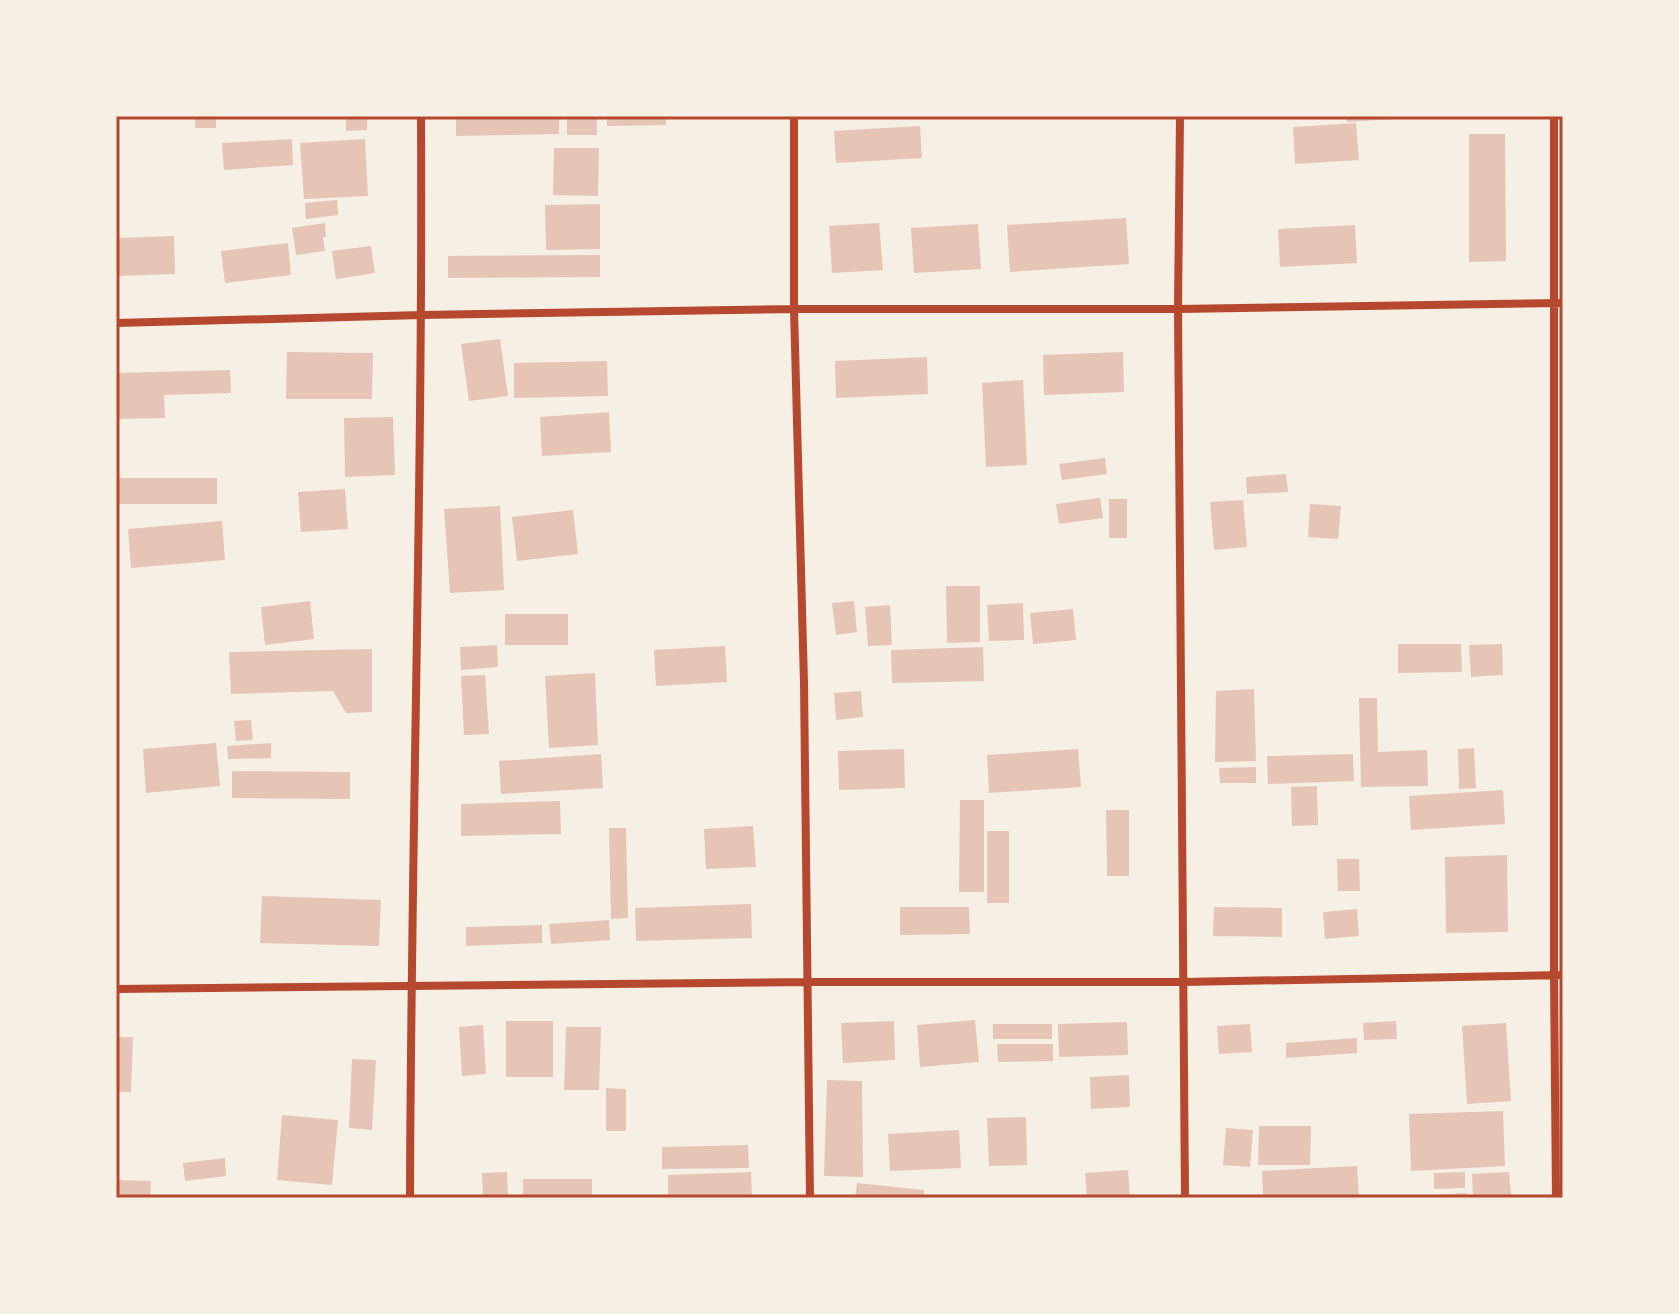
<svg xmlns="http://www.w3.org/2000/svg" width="1679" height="1314" font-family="Manrope,sans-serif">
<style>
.building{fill:#e6c5b7}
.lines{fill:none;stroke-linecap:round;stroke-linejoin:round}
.minor{stroke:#b5482f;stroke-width:8}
.neatline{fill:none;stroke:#b5482f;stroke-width:3}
</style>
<rect width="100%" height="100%" fill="#f6efe4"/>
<path class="building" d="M 195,116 L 216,116 L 216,128 L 195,128 Z
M 346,116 L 367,116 L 367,130 L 346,131 Z
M 456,116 L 559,116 L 559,134 L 456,136 Z
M 567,116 L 597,116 L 597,135 L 567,135 Z
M 607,116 L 666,116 L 666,125 L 607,126 Z
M 1347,116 L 1395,116 L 1395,119 L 1347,122 Z
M 1356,123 L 1359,160 L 1295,164 L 1293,127 Z
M 920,126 L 922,158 L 836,163 L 834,131 Z
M 1469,134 L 1505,134 L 1506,261 L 1469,262 Z
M 292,139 L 293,165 L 224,170 L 222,143 Z
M 365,139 L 368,196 L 304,199 L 300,143 Z
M 554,148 L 599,148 L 598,196 L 553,195 Z
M 337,200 L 338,215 L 306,219 L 305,203 Z
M 600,204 L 600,249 L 546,250 L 545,205 Z
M 1126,218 L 1129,264 L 1010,272 L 1007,225 Z
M 325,223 L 326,237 L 323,237 L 325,251 L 296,255 L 292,228 Z
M 879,223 L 883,270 L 832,273 L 829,226 Z
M 978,224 L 981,269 L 914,273 L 911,228 Z
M 1355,225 L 1357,263 L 1280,267 L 1278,229 Z
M 174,236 L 175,274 L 116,276 L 116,238 Z
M 288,243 L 291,275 L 225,283 L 221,251 Z
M 371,246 L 375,273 L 336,279 L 332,251 Z
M 600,255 L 600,277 L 448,278 L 448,256 Z
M 500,339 L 508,396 L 469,401 L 461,344 Z
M 287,352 L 373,353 L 372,399 L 286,399 Z
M 1123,352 L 1124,392 L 1044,395 L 1043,355 Z
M 927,357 L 928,394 L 836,398 L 835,361 Z
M 607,361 L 608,396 L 514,398 L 514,363 Z
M 230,370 L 231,393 L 164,395 L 165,418 L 116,419 L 116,373 Z
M 1023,380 L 1027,465 L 986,467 L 982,383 Z
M 609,412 L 611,452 L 542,456 L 540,417 Z
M 393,417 L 395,475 L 345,477 L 344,418 Z
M 1105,458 L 1107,474 L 1062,480 L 1059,464 Z
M 1286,474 L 1288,492 L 1247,494 L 1246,477 Z
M 116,478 L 217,478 L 217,504 L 116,504 Z
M 345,489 L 348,529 L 301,532 L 298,492 Z
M 1100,498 L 1103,518 L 1059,524 L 1056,504 Z
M 1109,499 L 1127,499 L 1127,538 L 1109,538 Z
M 1243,500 L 1247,547 L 1214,550 L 1210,502 Z
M 1310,504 L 1341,506 L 1338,539 L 1308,537 Z
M 500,506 L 504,590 L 450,593 L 444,509 Z
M 573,510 L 578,554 L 517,561 L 512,517 Z
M 222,521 L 225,560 L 131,568 L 128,529 Z
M 946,586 L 980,586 L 980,642 L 947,643 Z
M 310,601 L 314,639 L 265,645 L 261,607 Z
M 854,601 L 857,632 L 836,635 L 832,603 Z
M 1023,603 L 1024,640 L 989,641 L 987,605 Z
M 890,605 L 892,645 L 868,646 L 865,607 Z
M 1073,609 L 1076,640 L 1033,644 L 1030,613 Z
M 505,614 L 568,614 L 568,645 L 505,645 Z
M 1398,644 L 1461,644 L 1462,672 L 1398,673 Z
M 1502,644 L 1503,675 L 1471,677 L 1469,645 Z
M 497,645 L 498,667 L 461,670 L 460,647 Z
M 725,646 L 727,682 L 656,686 L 654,650 Z
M 983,647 L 984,681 L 892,683 L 891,650 Z
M 372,649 L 372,712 L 346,713 L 333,691 L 231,694 L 229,652 Z
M 595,673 L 598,745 L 549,748 L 545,676 Z
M 485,675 L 489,734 L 464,735 L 461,676 Z
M 1254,689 L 1256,761 L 1215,762 L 1216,691 Z
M 861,691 L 863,717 L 836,720 L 834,693 Z
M 1359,698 L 1377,698 L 1378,752 L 1427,750 L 1428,786 L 1361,787 Z
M 251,720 L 253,740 L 236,741 L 234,721 Z
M 216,743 L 220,786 L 146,793 L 143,749 Z
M 271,743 L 271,758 L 228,759 L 227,746 Z
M 1474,748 L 1476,788 L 1459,789 L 1458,749 Z
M 904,749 L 905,788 L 839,790 L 838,751 Z
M 1078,749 L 1081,787 L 989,793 L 987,755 Z
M 601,754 L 603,788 L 501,794 L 499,761 Z
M 1353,754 L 1354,781 L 1268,784 L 1267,756 Z
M 1256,767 L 1256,783 L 1220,783 L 1219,768 Z
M 232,771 L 350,772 L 350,799 L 232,798 Z
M 1317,786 L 1318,825 L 1292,826 L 1291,787 Z
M 1503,790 L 1505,824 L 1411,830 L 1409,796 Z
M 960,800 L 984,800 L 984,892 L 959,892 Z
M 560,801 L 561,834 L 461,836 L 461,804 Z
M 1106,810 L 1129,810 L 1129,876 L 1107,876 Z
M 753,826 L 756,867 L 706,869 L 704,829 Z
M 609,828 L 626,828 L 628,918 L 611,919 Z
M 987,831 L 1009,831 L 1009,903 L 987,903 Z
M 1507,855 L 1508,932 L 1446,933 L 1445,857 Z
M 1337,859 L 1359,859 L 1360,891 L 1338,891 Z
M 262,896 L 381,900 L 379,946 L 260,943 Z
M 751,904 L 752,938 L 636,941 L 635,908 Z
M 900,907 L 969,907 L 970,934 L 900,935 Z
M 1214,907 L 1282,908 L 1282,937 L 1213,936 Z
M 1357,909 L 1359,936 L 1325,939 L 1323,912 Z
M 609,920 L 610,940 L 551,944 L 549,924 Z
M 542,925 L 542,943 L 466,946 L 466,927 Z
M 975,1020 L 979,1062 L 920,1067 L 917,1025 Z
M 506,1021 L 553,1021 L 553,1077 L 506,1077 Z
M 894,1021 L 895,1060 L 843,1063 L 841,1023 Z
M 1396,1021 L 1397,1039 L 1364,1040 L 1363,1023 Z
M 1127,1022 L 1128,1055 L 1059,1057 L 1058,1024 Z
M 1506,1023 L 1511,1101 L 1467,1104 L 1462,1026 Z
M 993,1024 L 1052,1024 L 1052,1039 L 993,1039 Z
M 1250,1024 L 1252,1052 L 1219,1054 L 1217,1026 Z
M 483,1025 L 486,1074 L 462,1076 L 459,1027 Z
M 566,1027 L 601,1027 L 599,1090 L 564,1090 Z
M 116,1037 L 133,1037 L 131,1092 L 116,1092 Z
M 1357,1038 L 1357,1053 L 1286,1058 L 1286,1043 Z
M 997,1044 L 1053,1044 L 1053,1061 L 998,1062 Z
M 352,1059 L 376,1060 L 372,1130 L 349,1128 Z
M 1129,1075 L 1130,1107 L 1091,1109 L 1090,1077 Z
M 827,1080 L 862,1081 L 863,1177 L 824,1176 Z
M 606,1088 L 626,1089 L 626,1131 L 606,1131 Z
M 1503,1111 L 1505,1166 L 1411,1171 L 1409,1114 Z
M 282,1115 L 338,1120 L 332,1185 L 277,1180 Z
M 1026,1117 L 1027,1165 L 989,1166 L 987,1118 Z
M 1259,1126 L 1311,1126 L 1310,1165 L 1258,1165 Z
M 1226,1128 L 1253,1130 L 1250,1167 L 1223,1165 Z
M 959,1130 L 961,1168 L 890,1171 L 888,1134 Z
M 748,1145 L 749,1168 L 662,1169 L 662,1147 Z
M 225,1158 L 226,1176 L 185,1181 L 183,1163 Z
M 1357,1166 L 1359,1198 L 1263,1198 L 1262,1171 Z
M 1128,1170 L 1130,1198 L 1087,1198 L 1085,1173 Z
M 507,1172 L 508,1198 L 483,1198 L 482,1173 Z
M 751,1172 L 752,1198 L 668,1196 L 668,1175 Z
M 1465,1172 L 1465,1188 L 1434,1189 L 1434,1173 Z
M 1509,1172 L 1511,1195 L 1473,1196 L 1472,1174 Z
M 523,1179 L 592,1179 L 592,1198 L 523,1198 Z
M 116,1180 L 151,1181 L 150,1198 L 116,1198 Z
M 857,1183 L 924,1190 L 923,1198 L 855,1198 Z
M 1467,1193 L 1467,1198 L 1438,1198 L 1438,1195 Z"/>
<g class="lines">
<path class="minor" d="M 794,116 L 794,309 L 804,683 L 810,1198
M 1180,116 L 1178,309 L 1185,1198
M 1554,116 L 1554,975 L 1556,1198
M 116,323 L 422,315 L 794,309 L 1178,309 L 1563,303
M 116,989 L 807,982 L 1183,982 L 1563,975
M 410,1198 C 411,837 423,477 421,116"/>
</g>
<rect width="1679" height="1314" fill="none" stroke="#f6efe4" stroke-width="236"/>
<rect x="118" y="118" width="1443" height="1078" class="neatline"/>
</svg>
